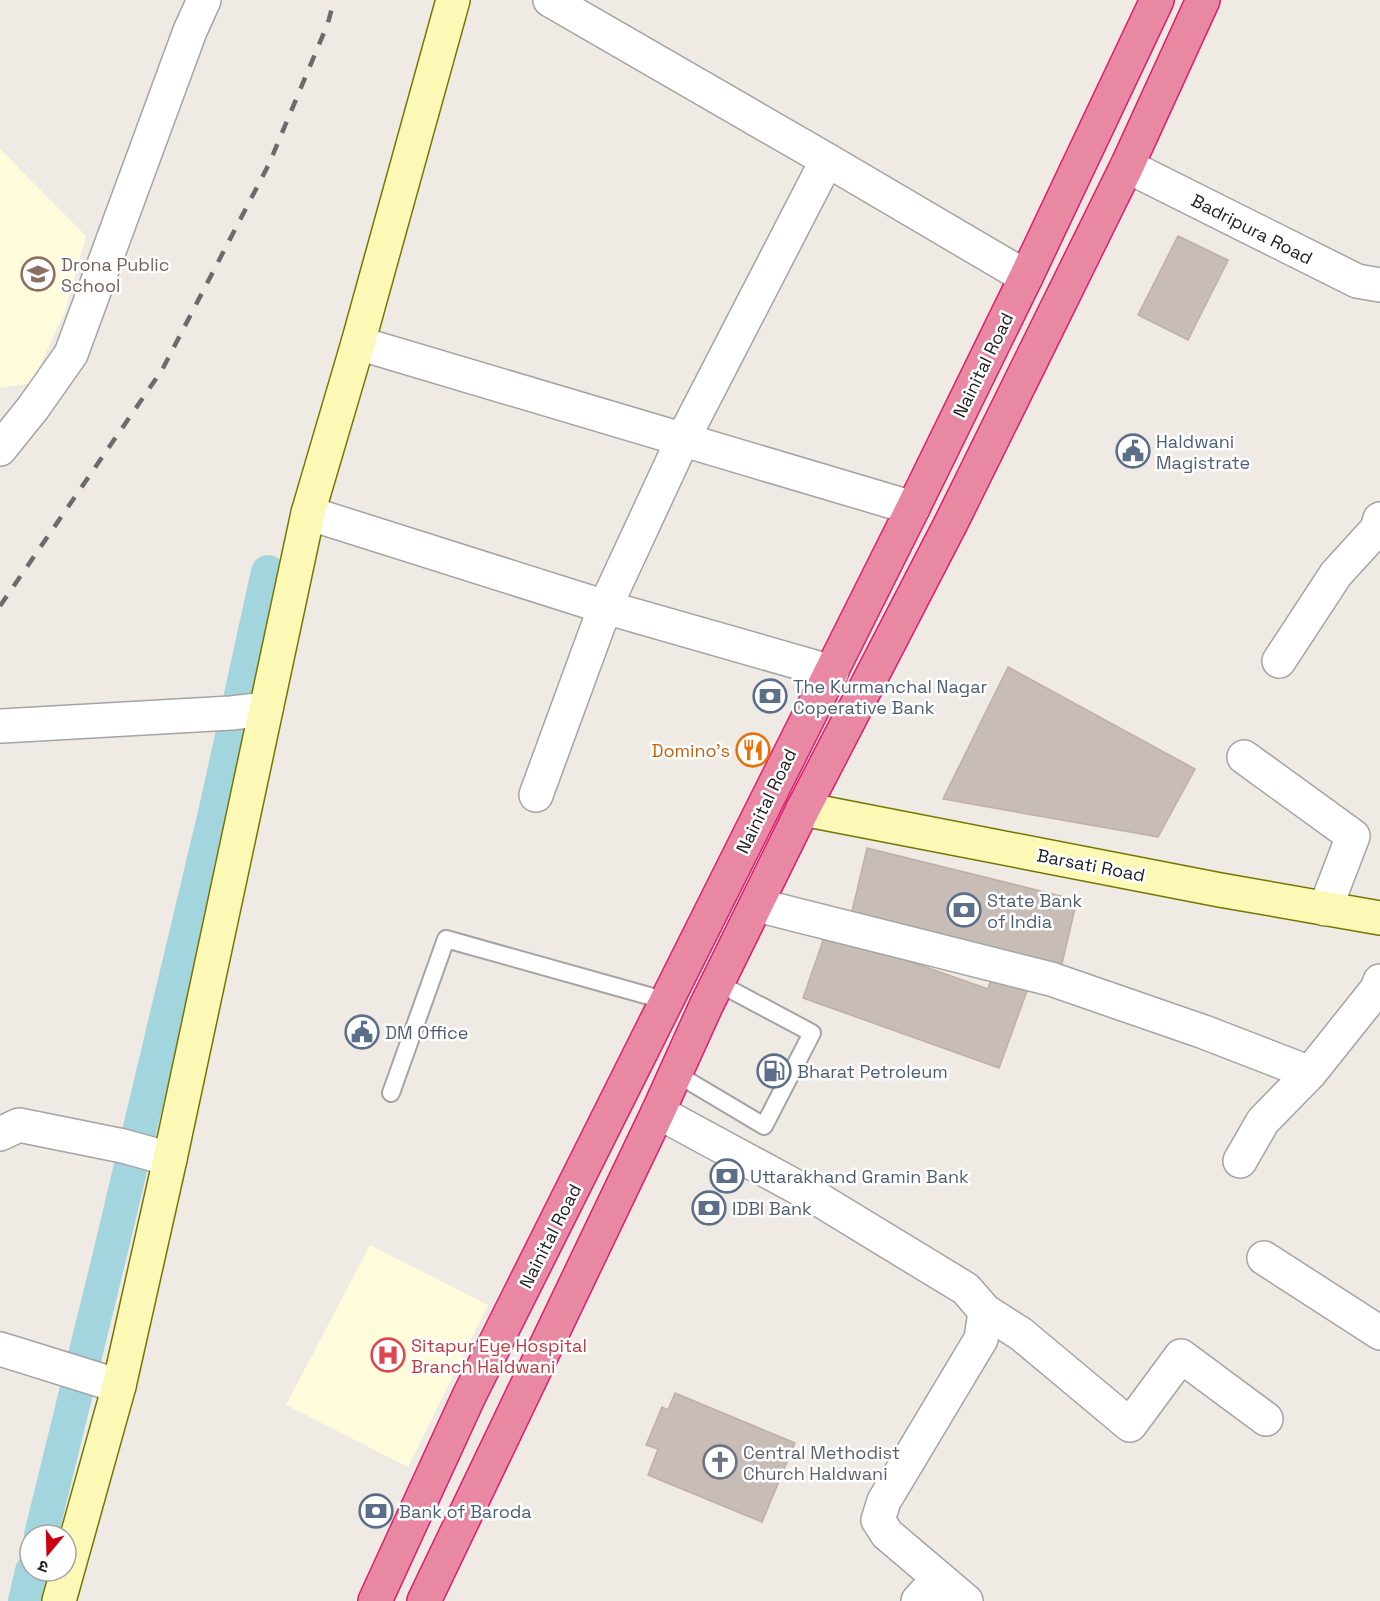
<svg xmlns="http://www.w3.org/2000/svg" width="1380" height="1601" font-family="'Space Grotesk','Noto Sans Devanagari',sans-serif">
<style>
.education{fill:#fffcdc}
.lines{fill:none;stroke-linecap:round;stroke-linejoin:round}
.canal{stroke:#a2d5de;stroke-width:34}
.building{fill:#c7bcb6;stroke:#c1afa5;stroke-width:1.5}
.lane-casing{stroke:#a4a4a4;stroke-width:20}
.street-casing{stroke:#a4a4a4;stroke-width:36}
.secondary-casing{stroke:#737702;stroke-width:36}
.highway-casing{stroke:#dd1f70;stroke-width:36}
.lane{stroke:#fff;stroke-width:16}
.street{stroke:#fff;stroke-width:33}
.secondary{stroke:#fbf9b5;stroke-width:33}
.highway{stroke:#e988a2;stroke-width:33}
.rail{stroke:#6b6b6b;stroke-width:4.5;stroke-dasharray:12 12;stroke-linecap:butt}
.labels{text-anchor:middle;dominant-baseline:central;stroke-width:5;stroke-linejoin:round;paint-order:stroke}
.street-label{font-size:18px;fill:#1d1d1d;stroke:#fff}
.education-label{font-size:18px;fill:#785e54;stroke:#fff;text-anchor:start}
.service-label{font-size:18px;fill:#4e5e75;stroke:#fff;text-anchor:start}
.food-label{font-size:18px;fill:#c56008;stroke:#fff;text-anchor:end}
.health-label{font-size:18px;fill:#be3a42;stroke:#fff;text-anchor:start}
.worship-label{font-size:18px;fill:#5b616d;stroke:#fff;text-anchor:start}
</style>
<rect width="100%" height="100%" fill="#efeae3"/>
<path class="education" d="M 0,149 L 86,236 L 65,311 L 32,383 L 0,388 Z
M 370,1245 L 488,1305 L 408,1467 L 286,1405 Z"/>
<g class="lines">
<path class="canal" d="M 41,1535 L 110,1254 L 216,809 L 268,572
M 25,1601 L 32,1571"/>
</g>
<path class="building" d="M 1178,236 L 1228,260 L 1188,340 L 1138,315 Z
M 1008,667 L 1195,769 L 1158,837 L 943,799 Z
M 867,848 L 1077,900 L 1060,972 L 850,920 Z
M 826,932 L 988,989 L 991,979 L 1027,991 L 999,1068 L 803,998 Z
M 675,1393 L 795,1443 L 762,1522 L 648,1475 L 658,1449 L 646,1445 L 662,1407 L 668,1410 Z"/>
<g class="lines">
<g class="lane-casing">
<path id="lane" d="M 675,1073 L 764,1126 L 812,1033 L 718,983
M 391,1093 L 446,939 L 667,1001"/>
</g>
<g class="street-casing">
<path id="street" d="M 550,0 L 827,160 L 1026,277
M 1127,166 L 1357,281 L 1380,285
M 358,343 L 913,508
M 0,449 L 33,408 L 71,354 L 190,31 L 204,0
M 308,513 L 605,607 L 832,672
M 1279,661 L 1336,574 L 1377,529 L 1380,519
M 2,726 L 231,713 L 266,709
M 1244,757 L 1353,836 L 1325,909
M 536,795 L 605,607 L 683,439 L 827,160
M 757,905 L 1051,979 L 1204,1032 L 1310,1073
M 658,1112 L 815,1197 L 966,1289 L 985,1311 L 981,1339 L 884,1501 L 878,1520 L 887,1534 L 966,1601
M 0,1134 L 19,1125 L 123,1146 L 170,1159
M 1240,1161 L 1263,1121 L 1310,1073 L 1377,989 L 1380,981
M 1264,1258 L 1380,1333
M 985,1311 L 1021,1334 L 1130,1425 L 1181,1356 L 1266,1419
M 0,1349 L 119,1386
M 918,1601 L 939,1578"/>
</g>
<g class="secondary-casing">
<path id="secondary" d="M 803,809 L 1220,890 L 1380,918
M 59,1601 L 119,1386 L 170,1159 L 308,513 L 358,343 L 453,0"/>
</g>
<g class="highway-casing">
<path id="highway" d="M 375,1601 L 469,1396 L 913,508 L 1026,277 L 1157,0
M 424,1601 L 658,1112 L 706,1006 L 803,809 L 952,521 L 1127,166 L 1203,0"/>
</g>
<use href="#lane" class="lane"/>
<use href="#street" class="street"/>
<use href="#secondary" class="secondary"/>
<use href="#highway" class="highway"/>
<path class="rail" d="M 0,606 L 162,370 L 269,164 L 328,23 L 334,0"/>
</g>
<defs>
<g id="school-ring" transform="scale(1.725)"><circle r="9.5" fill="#fff" stroke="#8d6e63" stroke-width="1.5"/><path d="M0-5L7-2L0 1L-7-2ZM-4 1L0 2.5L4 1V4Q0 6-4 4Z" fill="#8d6e63"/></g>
<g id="civic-ring" transform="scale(1.725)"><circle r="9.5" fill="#fff" stroke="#5c6f8a" stroke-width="1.5"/><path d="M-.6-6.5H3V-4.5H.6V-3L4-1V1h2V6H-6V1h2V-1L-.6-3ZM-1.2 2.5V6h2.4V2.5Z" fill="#5c6f8a"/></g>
<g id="bank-ring" transform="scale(1.725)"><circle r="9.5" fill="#fff" stroke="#5c6f8a" stroke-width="1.5"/><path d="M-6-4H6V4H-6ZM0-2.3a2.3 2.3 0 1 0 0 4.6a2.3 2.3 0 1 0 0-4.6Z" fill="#5c6f8a"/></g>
<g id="restaurant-ring" transform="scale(1.725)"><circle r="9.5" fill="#fff" stroke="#e8710a" stroke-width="1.5"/><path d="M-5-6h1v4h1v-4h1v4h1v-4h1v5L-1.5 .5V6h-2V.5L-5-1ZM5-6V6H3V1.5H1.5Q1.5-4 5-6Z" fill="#e8710a"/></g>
<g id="fuel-ring" transform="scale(1.725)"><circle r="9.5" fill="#fff" stroke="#5c6f8a" stroke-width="1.5"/><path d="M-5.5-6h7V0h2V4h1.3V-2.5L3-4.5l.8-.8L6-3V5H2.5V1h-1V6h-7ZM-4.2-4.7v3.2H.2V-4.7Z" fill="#5c6f8a"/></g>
<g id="hospital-ring" transform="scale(1.725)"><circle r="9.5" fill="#fff" stroke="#e0444e" stroke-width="1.5"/><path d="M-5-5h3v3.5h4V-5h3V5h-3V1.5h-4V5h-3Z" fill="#e0444e"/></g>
<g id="church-ring" transform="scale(1.725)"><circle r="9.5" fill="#fff" stroke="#6b7280" stroke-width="1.5"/><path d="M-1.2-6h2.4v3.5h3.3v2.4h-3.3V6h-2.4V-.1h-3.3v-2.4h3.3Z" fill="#6b7280"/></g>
</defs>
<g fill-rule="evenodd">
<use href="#school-ring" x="38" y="274"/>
<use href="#civic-ring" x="1133" y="451"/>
<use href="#bank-ring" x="770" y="696"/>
<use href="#restaurant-ring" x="753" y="750"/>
<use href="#bank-ring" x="964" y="910"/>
<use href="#civic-ring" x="362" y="1032"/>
<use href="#fuel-ring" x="774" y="1071"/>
<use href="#bank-ring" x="727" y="1176"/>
<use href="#bank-ring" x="709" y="1208"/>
<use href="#hospital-ring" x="388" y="1355"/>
<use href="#church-ring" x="720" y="1462"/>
<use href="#bank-ring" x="376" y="1511"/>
</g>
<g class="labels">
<g class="street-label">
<text transform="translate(1252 229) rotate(27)">Badripura Road</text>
<text transform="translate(983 365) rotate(-64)">Nainital Road</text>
<text transform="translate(766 801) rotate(-64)">Nainital Road</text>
<text transform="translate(1091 865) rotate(11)">Barsati Road</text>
<text transform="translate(550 1236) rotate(-63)">Nainital Road</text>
</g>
<g class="education-label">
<text x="61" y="264">Drona Public<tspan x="61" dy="21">School</tspan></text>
</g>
<g class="service-label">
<text x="1156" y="441">Haldwani<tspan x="1156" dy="21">Magistrate</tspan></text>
<text x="793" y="686">The Kurmanchal Nagar<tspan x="793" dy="21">Coperative Bank</tspan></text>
<text x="987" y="900">State Bank<tspan x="987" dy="21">of India</tspan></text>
<text x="385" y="1032">DM Office</text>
<text x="797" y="1071">Bharat Petroleum</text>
<text x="750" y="1176">Uttarakhand Gramin Bank</text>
<text x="732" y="1208">IDBI Bank</text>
<text x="399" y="1511">Bank of Baroda</text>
</g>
<g class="food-label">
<text x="730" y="750">Domino's</text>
</g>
<g class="health-label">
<text x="411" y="1345">Sitapur Eye Hospital<tspan x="411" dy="21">Branch Haldwani</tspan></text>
</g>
<g class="worship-label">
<text x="743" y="1452">Central Methodist<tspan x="743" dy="21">Church Haldwani</tspan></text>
</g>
</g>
<g transform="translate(48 1553) rotate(199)"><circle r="28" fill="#ffffff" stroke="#a5a5a5" stroke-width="1.5"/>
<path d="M0-4.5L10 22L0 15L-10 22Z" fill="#cb0011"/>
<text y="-9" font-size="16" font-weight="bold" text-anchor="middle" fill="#1d1d1d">उ</text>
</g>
</svg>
